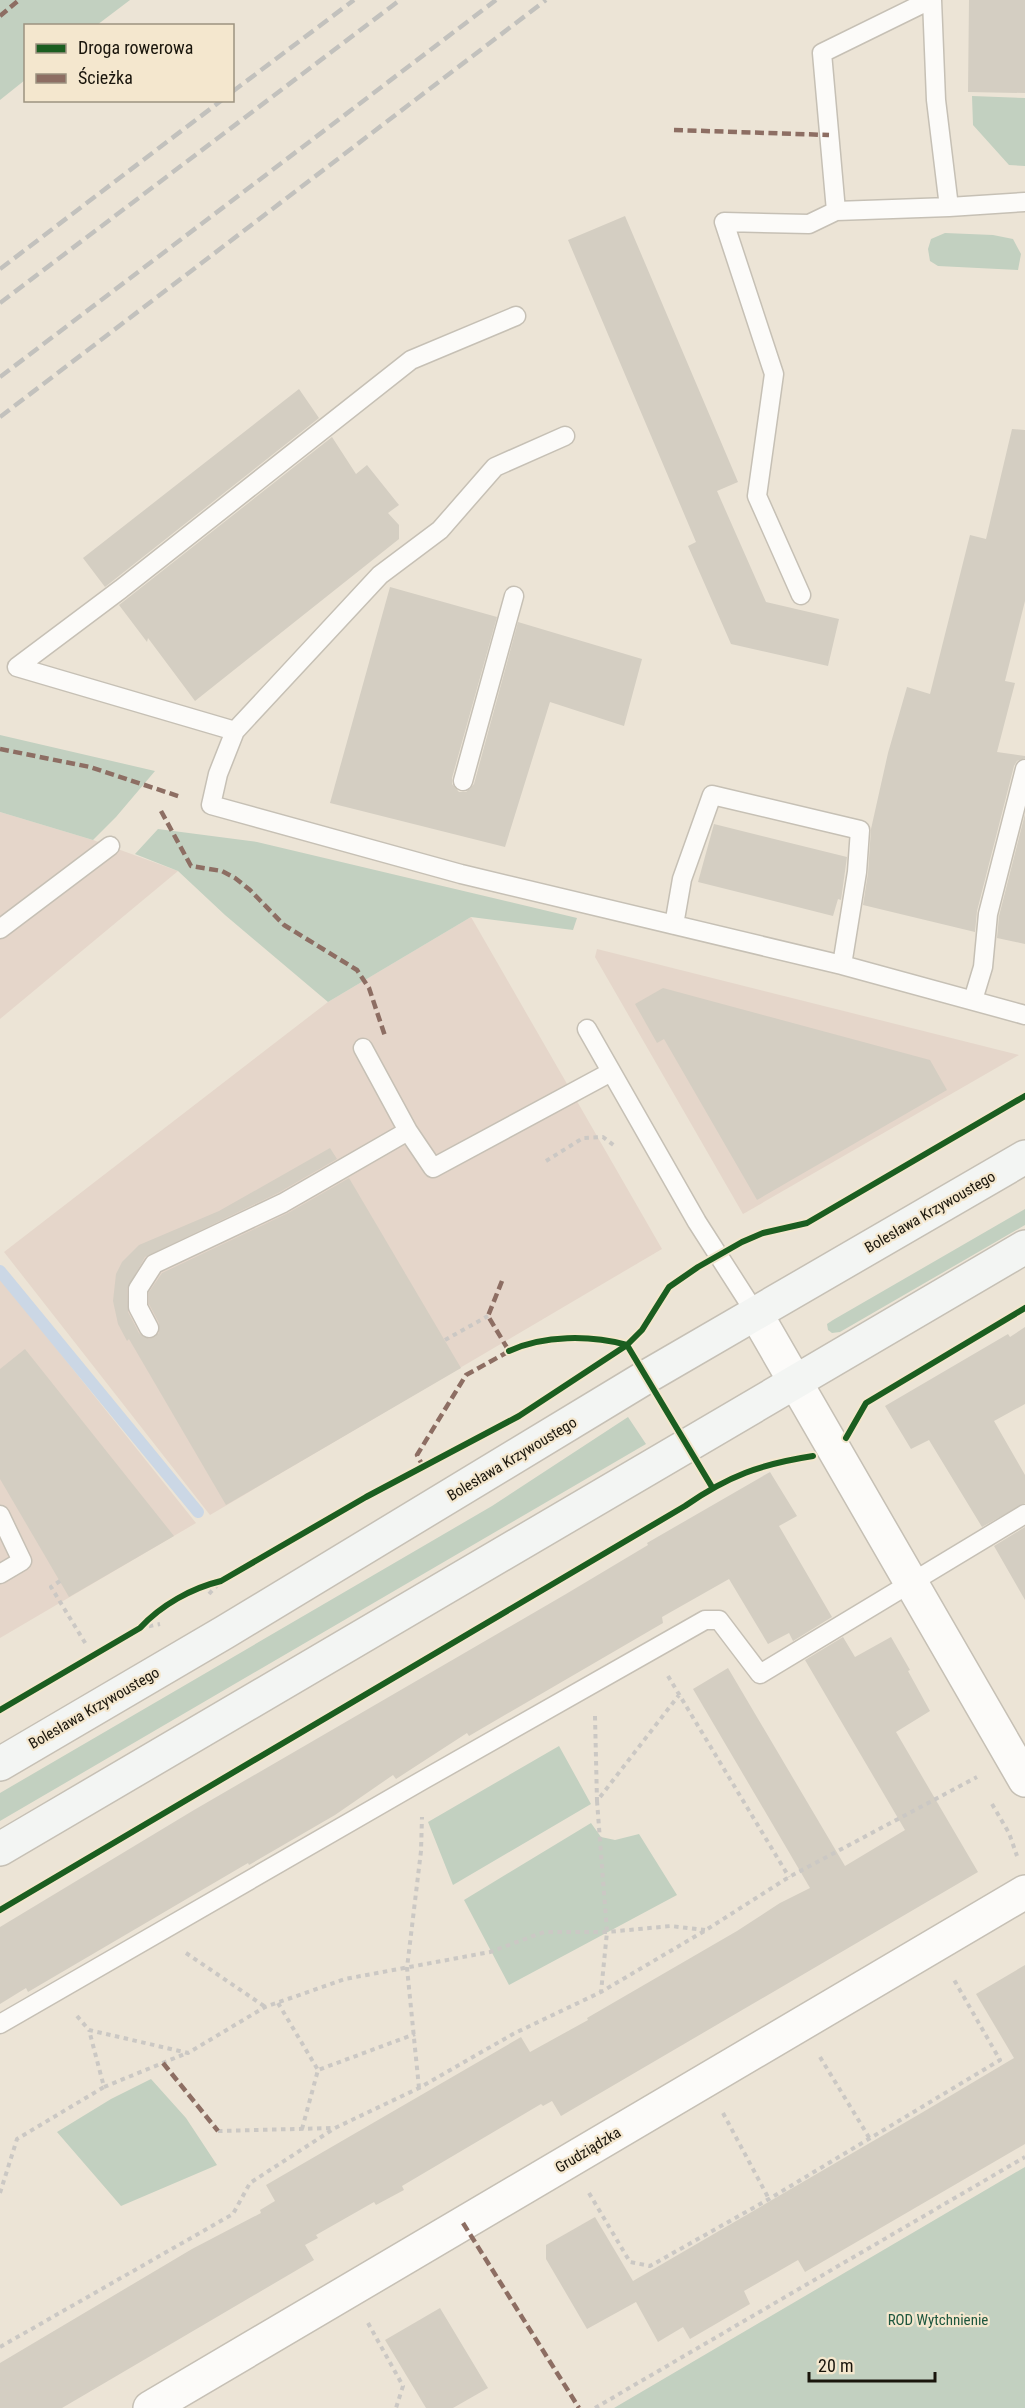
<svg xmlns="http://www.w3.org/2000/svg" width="1025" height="2408" font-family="'Roboto Condensed',sans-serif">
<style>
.commercial{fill:#e5d6ca}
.green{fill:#c2d0c0}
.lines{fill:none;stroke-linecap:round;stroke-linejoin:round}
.stream{stroke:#cbd7e5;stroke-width:12}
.building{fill:#d4cec2}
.lane-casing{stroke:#c6c0b5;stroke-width:21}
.street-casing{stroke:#c6c0b5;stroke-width:36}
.secondary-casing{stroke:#c6c0b5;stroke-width:36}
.path{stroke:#cbc8c4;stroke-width:4;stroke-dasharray:4.5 4.5;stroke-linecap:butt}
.lane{stroke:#fcfbf9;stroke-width:18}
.street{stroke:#fcfbf9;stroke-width:33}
.secondary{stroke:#f3f5f3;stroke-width:33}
.rail{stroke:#c2c1bd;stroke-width:4.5;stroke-dasharray:12 6;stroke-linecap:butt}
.quiet{stroke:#8d6e63;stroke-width:4.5;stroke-dasharray:9 4.5;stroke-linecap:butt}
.cycleway-casing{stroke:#f4e7ce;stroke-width:10}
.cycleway{stroke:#1b5e20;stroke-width:6}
.labels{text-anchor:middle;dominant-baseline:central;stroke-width:4.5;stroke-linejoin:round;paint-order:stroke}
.street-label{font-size:15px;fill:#19150c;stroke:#f4e7ce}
.park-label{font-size:15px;fill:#1d563e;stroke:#f4e7ce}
</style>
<rect width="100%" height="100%" fill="#ece4d6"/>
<path class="commercial" d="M 0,812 L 93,840 L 178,871 L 0,1019 Z
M 471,917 L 662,1249 L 210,1515 L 4,1252 L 328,1002 Z
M 597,949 L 1019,1055 L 743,1214 L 595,957 Z
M 0,1278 L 196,1523 L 0,1638 Z"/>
<path class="green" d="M 0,0 L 130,0 L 97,25 L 26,26 L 25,80 L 0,100 Z
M 972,96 L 1025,98 L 1025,166 L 1009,165 L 973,125 Z
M 945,233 L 993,235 L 1013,239 L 1021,254 L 1018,270 L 938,266 L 930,261 L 928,249 L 931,239 Z
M 0,735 L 155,771 L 116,817 L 93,840 L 0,812 Z
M 158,829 L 257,842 L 577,918 L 573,930 L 471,917 L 328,1002 L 225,915 L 178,871 L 135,854 Z
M 1025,1209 L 1025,1225 L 840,1332 L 832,1333 L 828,1330 L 827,1324 L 833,1320 Z
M 628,1417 L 646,1444 L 0,1821 L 0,1793 L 492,1506 Z
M 559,1746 L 591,1804 L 453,1885 L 428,1822 Z
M 591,1823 L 601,1837 L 615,1840 L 639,1834 L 677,1895 L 509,1985 L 464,1900 Z
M 151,2079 L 186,2118 L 217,2165 L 121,2206 L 57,2132 L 111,2099 Z
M 1025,2167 L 1025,2408 L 614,2408 Z"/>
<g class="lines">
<path class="stream" d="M 0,1271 L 198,1512"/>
</g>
<path class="building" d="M 969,0 L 1025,0 L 1025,93 L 968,92 Z
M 625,216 L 738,482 L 717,491 L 766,602 L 839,619 L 828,666 L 731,644 L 688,546 L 696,542 L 568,240 Z
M 299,389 L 319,418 L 105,587 L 83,558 Z
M 1012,429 L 1025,430 L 1025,601 L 1005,681 L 1015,683 L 997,752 L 1025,756 L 1025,758 L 1017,761 L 1014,766 L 977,911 L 975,932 L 863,905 L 868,873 L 871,829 L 888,753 L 907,687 L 930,694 L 970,535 L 986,539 Z
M 332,437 L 356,474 L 367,465 L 399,505 L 388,513 L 399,525 L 399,539 L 195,701 L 148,638 L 147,642 L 119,605 Z
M 390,587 L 497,617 L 452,778 L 452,784 L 459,792 L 466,792 L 474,784 L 518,622 L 642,659 L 624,726 L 550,702 L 505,847 L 330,803 Z
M 1025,814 L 1025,944 L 997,938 L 999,916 Z
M 714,824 L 847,857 L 841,900 L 838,899 L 833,916 L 698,882 Z
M 663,988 L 930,1060 L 947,1090 L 757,1200 L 664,1039 L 657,1043 L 635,1004 Z
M 330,1148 L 337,1159 L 278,1193 L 145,1257 L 127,1289 L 128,1312 L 139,1333 L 149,1339 L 159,1333 L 159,1323 L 149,1304 L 149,1292 L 162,1273 L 288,1213 L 349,1178 L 461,1368 L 226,1505 L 129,1339 L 127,1341 L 118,1324 L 113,1301 L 116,1274 L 122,1262 L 139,1245 L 219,1211 Z
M 1025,1327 L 1025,1404 L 994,1421 L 1025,1475 L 1025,1503 L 982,1527 L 929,1440 L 911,1449 L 885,1406 L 1008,1334 L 1010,1337 Z
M 25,1349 L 174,1536 L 69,1597 L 0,1479 L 0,1369 Z
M 770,1472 L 797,1516 L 779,1526 L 832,1617 L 793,1641 L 789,1633 L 768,1644 L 729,1579 L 662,1617 L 663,1623 L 469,1736 L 467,1733 L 396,1779 L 393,1775 L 335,1815 L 249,1865 L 248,1863 L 28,1992 L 26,1988 L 0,2004 L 0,1927 L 194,1810 L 566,1594 L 648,1545 L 647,1543 Z
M 1025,1527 L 1025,1600 L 994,1546 Z
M 843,1637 L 855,1657 L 891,1637 L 910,1670 L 908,1671 L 930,1711 L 896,1732 L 978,1872 L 561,2116 L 552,2101 L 543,2106 L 541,2104 L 402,2186 L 404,2190 L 376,2205 L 374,2202 L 316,2235 L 318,2238 L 305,2245 L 314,2260 L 62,2408 L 0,2408 L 0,2363 L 192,2249 L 261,2213 L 260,2210 L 275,2201 L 266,2185 L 521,2037 L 530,2052 L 588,2020 L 587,2018 L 737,1931 L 780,1903 L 810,1888 L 693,1689 L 728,1668 L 845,1866 L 905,1830 L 805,1660 Z
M 1025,1965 L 1025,2144 L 805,2272 L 798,2260 L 744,2291 L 750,2304 L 690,2339 L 683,2327 L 658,2342 L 636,2302 L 587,2329 L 546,2259 L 546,2245 L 595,2217 L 633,2281 L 923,2112 L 1014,2058 L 976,1994 Z
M 440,2308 L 488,2388 L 453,2408 L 426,2408 L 385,2340 Z"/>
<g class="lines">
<g class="lane-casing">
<path id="lane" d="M 930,0 L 822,53 L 836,211 L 949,207 L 936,100 L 932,0
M 949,207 L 1025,202
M 516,316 L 411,360 L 121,589 L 17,667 L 235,731 L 218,774 L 211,805 L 461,874 L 842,965 L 1025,1015
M 801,595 L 757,496 L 774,374 L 724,222 L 809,224 L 836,211
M 235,731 L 380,575 L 440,530 L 495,467 L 565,436
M 463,781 L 514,596
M 674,925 L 682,879 L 712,795 L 860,830 L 857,872 L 842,965
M 0,929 L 110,846
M 973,1000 L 983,967 L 988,914 L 1025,769
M 587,1029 L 697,1222 L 756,1314
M 363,1048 L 408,1131
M 149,1328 L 138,1307 L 138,1289 L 154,1264 L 283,1203 L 408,1131 L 433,1168 L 611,1072
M 0,1515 L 22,1561 L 0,1574
M 0,2024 L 423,1780 L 705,1620 L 719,1620 L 760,1674 L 1025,1514"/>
</g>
<g class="street-casing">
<path id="street" d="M 756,1314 L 1025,1780
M 150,2408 L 1025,1892"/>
</g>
<g class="secondary-casing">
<path id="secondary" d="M 0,1764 L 225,1632 L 646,1377 L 1025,1157
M 0,1849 L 1025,1247"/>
</g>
<path class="path" d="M 546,1161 L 583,1138 L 603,1137 L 616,1147
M 445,1340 L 488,1316
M 60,1581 L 51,1587 L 87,1646
M 209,1594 L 221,1581
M 140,1628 L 160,1624
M 668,1676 L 789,1877
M 595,1716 L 597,1801 L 679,1695
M 597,1801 L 607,1932 L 601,1992
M 992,1804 L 1009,1833 L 1017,1856
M 186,1953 L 264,2006
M 278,2003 L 318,2070
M 77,2016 L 89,2030 L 188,2053 L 265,2007 L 345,1979 L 490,1952 L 544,1932 L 607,1932 L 671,1926 L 705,1930
M 820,2057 L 870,2139
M 104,2087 L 187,2053
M 419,2088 L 407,1968 L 421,1851 L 422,1817
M 723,2113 L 769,2199
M 302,2129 L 318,2070 L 415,2034
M 218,2131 L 334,2128
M 0,2193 L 17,2139 L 104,2087 L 89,2030
M 589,2193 L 630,2262 L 650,2266 L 769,2199 L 1000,2060 L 953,1978
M 368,2323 L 403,2386 L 396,2408
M 0,2347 L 233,2214 L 250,2183 L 335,2128 L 419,2088 L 513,2034 L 601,1992 L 706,1930 L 789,1877 L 977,1777
M 595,2408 L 1025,2157"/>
<use href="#lane" class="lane"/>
<use href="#street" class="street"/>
<use href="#secondary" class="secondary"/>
<path class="rail" d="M 232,92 L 354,0
M 0,269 L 222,100
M 0,303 L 400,0
M 0,377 L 496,0
M 0,417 L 546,0"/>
<path class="quiet" d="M 0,16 L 19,0
M 674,130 L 829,135
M 0,749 L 90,767 L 181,797
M 161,811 L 191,866 L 222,871 L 235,878 L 250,890 L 284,925 L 357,970 L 369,988 L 385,1036
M 502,1281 L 488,1316 L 509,1351
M 424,1468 L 417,1455 L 466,1375 L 513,1349
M 163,2063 L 218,2131
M 463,2223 L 579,2408"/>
<g class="cycleway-casing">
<path id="cycleway" d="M 509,1351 C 544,1335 590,1335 627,1345 L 712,1487
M 846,1438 L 866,1403 L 1025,1308
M 0,1710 L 140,1628 C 161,1605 192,1588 221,1581 L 366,1497 L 519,1416 L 627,1345 L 642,1330 L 669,1287 L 698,1267 L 742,1242 L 763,1233 L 807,1223 L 1025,1096
M 0,1910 L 685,1506 C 728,1476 761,1464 813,1456"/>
</g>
<use href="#cycleway" class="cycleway"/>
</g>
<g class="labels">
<g class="street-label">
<text transform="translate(930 1212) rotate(-30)">Bolesława Krzywoustego</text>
<text transform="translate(512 1459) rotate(-31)">Bolesława Krzywoustego</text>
<text transform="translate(94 1708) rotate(-30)">Bolesława Krzywoustego</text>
<text transform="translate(588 2150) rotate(-31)">Grudziądzka</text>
</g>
<g class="park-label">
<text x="938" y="2320">ROD Wytchnienie</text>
</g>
</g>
<rect x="24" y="24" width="210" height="78" fill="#f4e7ce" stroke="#9c9380" stroke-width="1.5"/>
<rect x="36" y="44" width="30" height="9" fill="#1b5e20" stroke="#9c9380" stroke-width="1.5"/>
<text x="78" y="54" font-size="18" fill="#19150c">Droga rowerowa</text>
<rect x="36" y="74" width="30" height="9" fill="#8d6e63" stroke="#9c9380" stroke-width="1.5"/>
<text x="78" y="84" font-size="18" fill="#19150c">Ścieżka</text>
<path d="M809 2372v9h126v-9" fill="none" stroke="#19150c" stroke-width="3"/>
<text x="818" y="2372" font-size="18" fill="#19150c" stroke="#f4e7ce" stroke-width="4.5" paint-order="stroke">20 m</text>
</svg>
